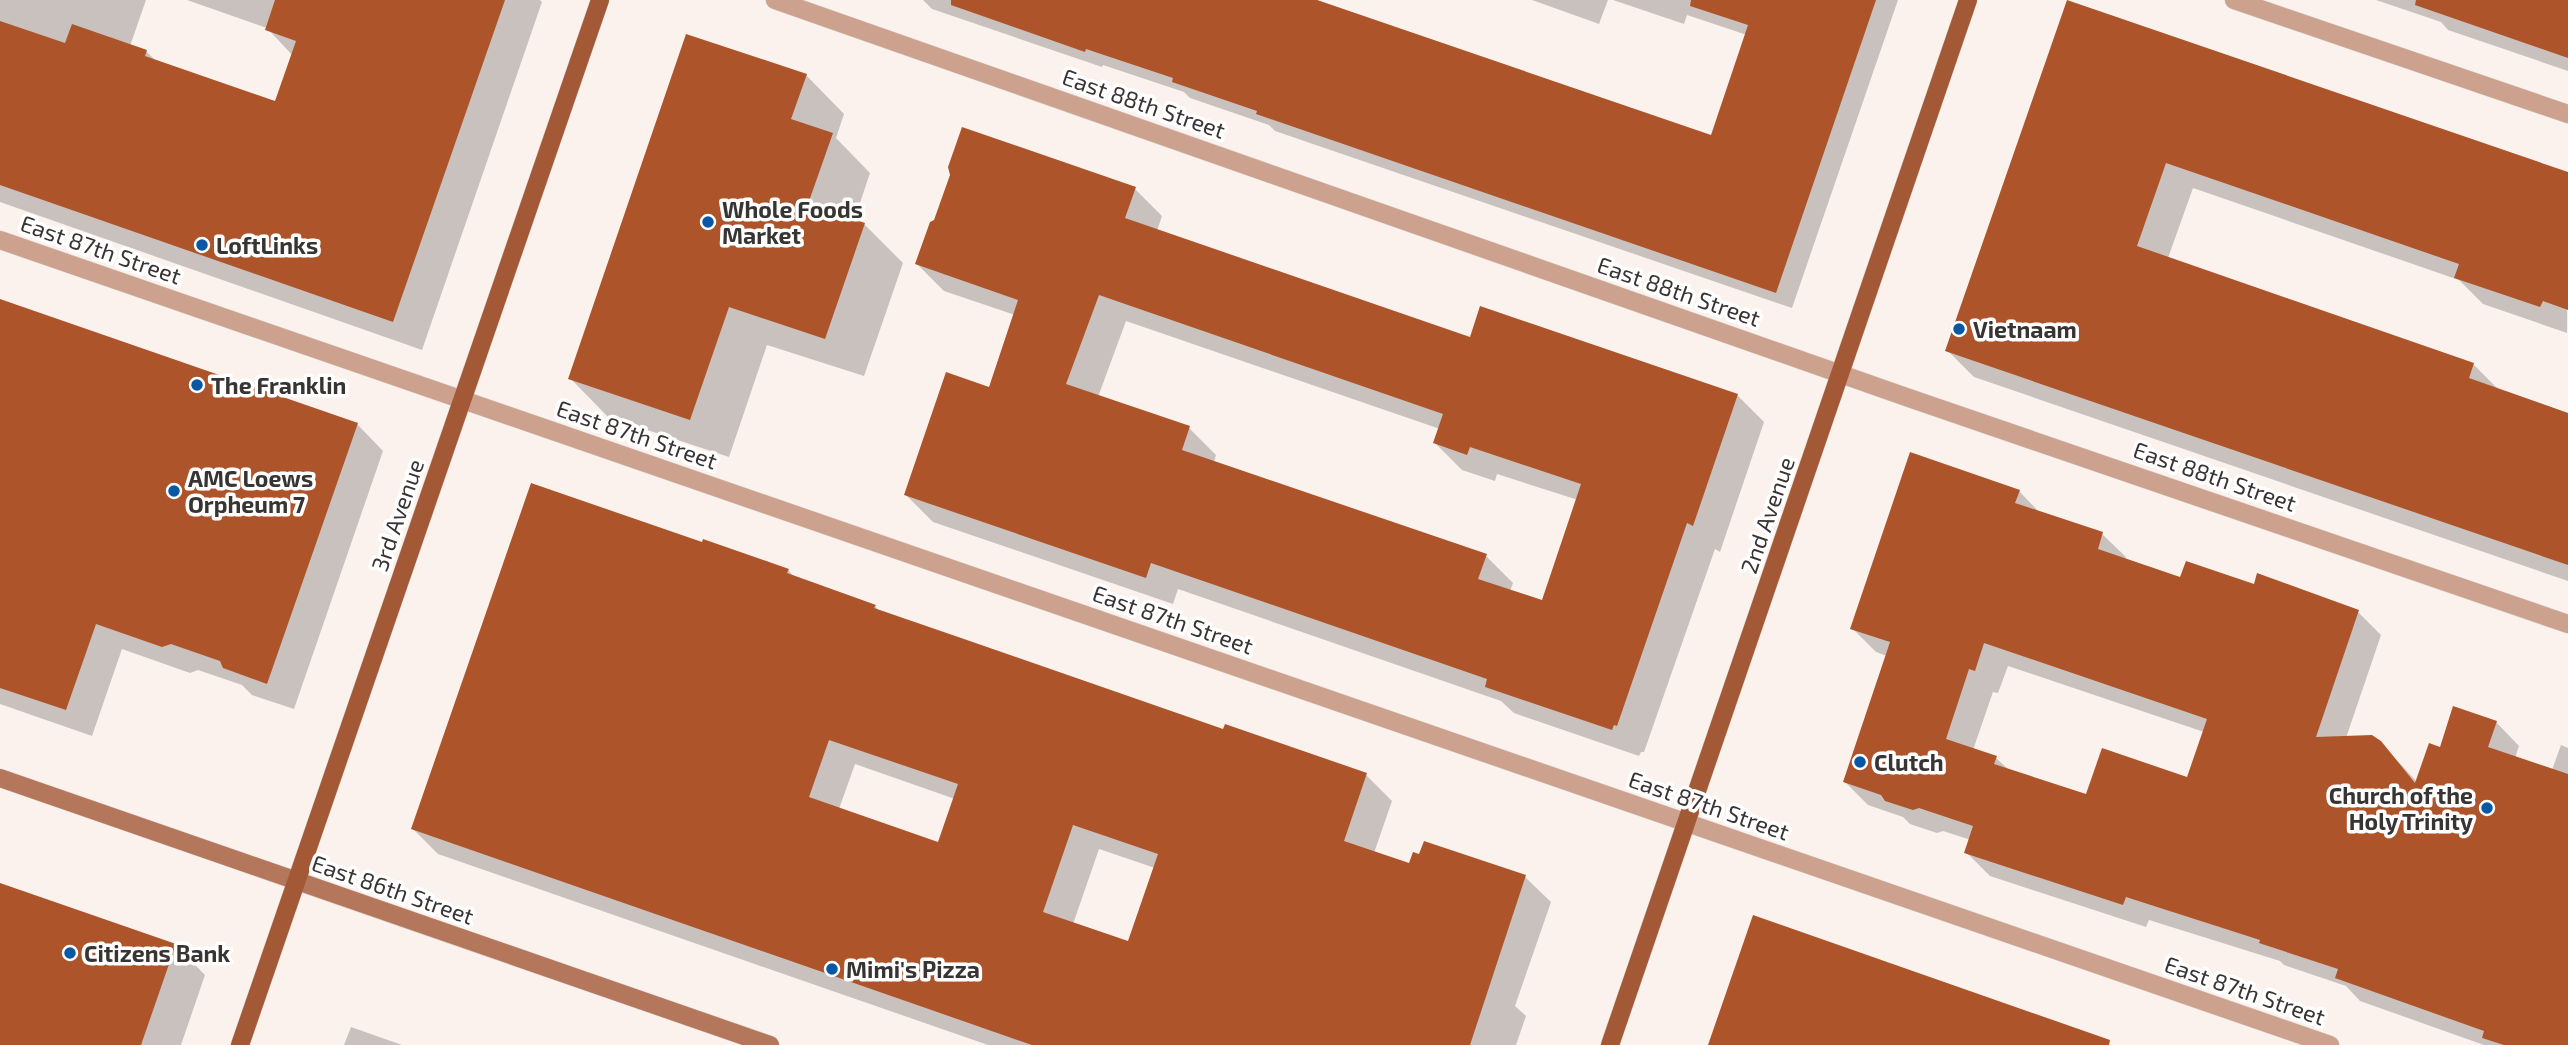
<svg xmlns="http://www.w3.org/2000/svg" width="2568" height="1045" font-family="'Exo 2',sans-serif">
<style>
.shadow{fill:#0003;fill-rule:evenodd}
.building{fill:#ad542a;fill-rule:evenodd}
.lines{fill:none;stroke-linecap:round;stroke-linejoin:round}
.street-casing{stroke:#d9d0cc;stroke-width:19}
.secondary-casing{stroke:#d9d0cc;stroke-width:19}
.primary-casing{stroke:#d9d0cc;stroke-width:19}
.street{stroke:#cca18e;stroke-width:18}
.secondary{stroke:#b5775c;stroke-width:18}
.primary{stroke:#a35936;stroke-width:18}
.poi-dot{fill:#0958a6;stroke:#fff;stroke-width:2.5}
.labels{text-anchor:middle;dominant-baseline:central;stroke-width:7;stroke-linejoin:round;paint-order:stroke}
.street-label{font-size:23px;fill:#383433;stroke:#fff}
.poi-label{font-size:23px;font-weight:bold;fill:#383433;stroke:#fff;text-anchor:start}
</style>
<rect width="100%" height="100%" fill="#fcf2ed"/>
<path class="shadow" d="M 0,0 L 146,0 L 130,46 L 146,51 L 157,62 L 276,103 L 293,56 L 267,28 L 187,0 L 540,0 L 542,2 L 422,350 L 0,202 Z
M 923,0 L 1317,0 L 1712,137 L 1747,35 L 1687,15 L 1684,24 L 1613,0 L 1898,0 L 1792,308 L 1275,131 L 1269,125 L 1190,98 L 1184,92 L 1103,65 L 1102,67 L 932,9 Z
M 1532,0 L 1608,0 L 1599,24 Z
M 2376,0 L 2568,0 L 2568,71 L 2448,30 L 2441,22 Z
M 2068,3 L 2568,174 L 2567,333 L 2483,304 L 2459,280 L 2193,188 L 2168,258 L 2473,364 L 2499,390 L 2568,414 L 2568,581 L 1974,377 L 1947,350 Z
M 806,75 L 844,114 L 836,138 L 870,173 L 854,221 L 864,224 L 903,263 L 864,376 L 767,345 L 729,457 L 608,417 L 570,378 Z
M 1135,189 L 1162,216 L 1157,231 L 1471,340 L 1737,395 L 1764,422 L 1720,552 L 1715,549 L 1644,752 L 1641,752 L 1639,756 L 1514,713 L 1501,701 L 1178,589 L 1173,604 L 933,522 L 906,495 L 990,389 L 1015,315 L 944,291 L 917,264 ZM 1126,321 L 1440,429 L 1435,443 L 1462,470 L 1495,481 L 1497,474 L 1578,500 L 1543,602 L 1510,591 L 1513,583 L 1486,556 L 1214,462 L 1216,455 L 1189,428 L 1098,397 Z
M 0,301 L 357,424 L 383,451 L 294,709 L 252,695 L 242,685 L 198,670 L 190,673 L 122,649 L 92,736 L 0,704 Z
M 2019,491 L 2041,514 L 2102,534 L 2126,557 L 2125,560 L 2182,579 L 2255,586 L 2358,612 L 2381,635 L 2346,738 L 2380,742 L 2417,782 L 2441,749 L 2496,722 L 2519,746 L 2515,758 L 2552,770 L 2561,745 L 2568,748 L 2568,1045 L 2484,1045 L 2360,1001 L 2346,986 L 2284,965 L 2280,961 L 2149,920 L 2146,927 L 1990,876 L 1966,852 L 1971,840 L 1943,831 L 1937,833 L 1910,824 L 1903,817 L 1868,805 L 1845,782 L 1887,656 L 1876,652 L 1852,628 ZM 2008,666 L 2204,732 L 2188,779 L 2087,797 L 2009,770 L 1996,758 L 1973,750 L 1993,692 L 1998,693 Z
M 703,544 L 788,570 L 796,579 L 875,606 L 880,612 L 1224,731 L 1226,726 L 1366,775 L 1392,801 L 1374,853 L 1410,865 L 1525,877 L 1551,902 L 1515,1006 L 1526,1016 L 1516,1045 L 988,1045 L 438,854 L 413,829 ZM 855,764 L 955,799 L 940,844 L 839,809 ZM 1099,849 L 1155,868 L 1129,943 L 1073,924 Z
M 0,885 L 175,945 L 205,975 L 181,1045 L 0,1045 Z
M 351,1027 L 402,1045 L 344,1045 Z"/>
<path class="building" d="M 275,0 L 505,0 L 393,322 L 0,185 L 0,21 L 65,43 L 72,24 L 147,50 L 145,56 L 275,101 L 296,41 L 265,30 Z
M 951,0 L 1317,0 L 1711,135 L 1748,25 L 1690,6 L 1691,0 L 1876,0 L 1776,293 L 1256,114 L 1257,111 L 1172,82 L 1173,78 L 1086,49 L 1085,52 L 951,5 Z
M 2067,0 L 2568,172 L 2568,310 L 2543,301 L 2540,307 L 2454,278 L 2459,264 L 2166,163 L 2137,246 L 2474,363 L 2469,378 L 2568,413 L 2568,565 L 1945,351 Z
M 2416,0 L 2568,0 L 2568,58 L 2415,5 Z
M 686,34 L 807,74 L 791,119 L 833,133 L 808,204 L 865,223 L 825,339 L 729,307 L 690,420 L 568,379 Z
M 962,127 L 1136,187 L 1125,218 L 1470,337 L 1480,306 L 1738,394 L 1693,526 L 1687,523 L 1617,726 L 1614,725 L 1612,730 L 1485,687 L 1487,679 L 1151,563 L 1146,578 L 904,495 L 946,372 L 989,387 L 1018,300 L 915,264 L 930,222 L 934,220 L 950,175 L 948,167 ZM 1099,295 L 1443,414 L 1433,443 L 1467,455 L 1470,447 L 1581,484 L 1542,600 L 1478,579 L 1487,554 L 1182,450 L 1190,426 L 1066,384 Z
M 0,299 L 358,423 L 267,684 L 223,668 L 220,661 L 171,644 L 162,647 L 96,624 L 66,710 L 0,688 Z
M 1910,452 L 2020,490 L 2015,503 L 2103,532 L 2098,549 L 2180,577 L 2186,561 L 2254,584 L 2257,573 L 2359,610 L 2316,737 L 2372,735 L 2381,741 L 2415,783 L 2429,743 L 2440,747 L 2453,706 L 2497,721 L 2488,747 L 2568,774 L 2568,1045 L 2504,1045 L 2482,1038 L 2484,1031 L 2335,978 L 2338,969 L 2259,943 L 2260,940 L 2126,897 L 2123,905 L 1964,853 L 1973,826 L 1919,808 L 1913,810 L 1885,801 L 1881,795 L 1843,782 L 1890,642 L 1850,629 ZM 1984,643 L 2207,719 L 2187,777 L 2102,748 L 2086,794 L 1994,764 L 1997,756 L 1946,739 L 1969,669 L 1975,671 Z
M 531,483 L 702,542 L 703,539 L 789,569 L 787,573 L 876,605 L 874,608 L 964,639 L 1223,729 L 1225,724 L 1367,773 L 1344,841 L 1409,863 L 1413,852 L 1419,854 L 1424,841 L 1526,875 L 1470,1045 L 1032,1045 L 411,829 ZM 829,740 L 958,784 L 938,842 L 809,797 ZM 1073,825 L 1158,854 L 1128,941 L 1043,912 Z
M 0,883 L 176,944 L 141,1045 L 0,1045 Z
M 1753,915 L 2110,1040 L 2109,1045 L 1708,1045 Z"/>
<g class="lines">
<g class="street-casing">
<path id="street" d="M 775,0 L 1909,398 L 2568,624
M 2234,0 L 2568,114
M 0,240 L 2330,1045"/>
</g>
<g class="secondary-casing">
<path id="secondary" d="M 0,778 L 770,1045"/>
</g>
<g class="primary-casing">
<path id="primary" d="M 240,1045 L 600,0
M 1610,1045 L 1968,0"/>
</g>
<use href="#street" class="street"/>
<use href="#secondary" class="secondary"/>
<use href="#primary" class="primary"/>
</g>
<g class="poi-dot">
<circle cx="708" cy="222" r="7"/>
<circle cx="202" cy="245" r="7"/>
<circle cx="1959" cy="329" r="7"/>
<circle cx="197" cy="385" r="7"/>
<circle cx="174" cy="491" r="7"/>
<circle cx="1860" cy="762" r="7"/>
<circle cx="2487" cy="808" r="7"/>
<circle cx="70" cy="953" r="7"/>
<circle cx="832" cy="969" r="7"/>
</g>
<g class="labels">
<g class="street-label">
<text transform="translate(1144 103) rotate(19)">East 88th Street</text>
<text transform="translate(101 249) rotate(19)">East 87th Street</text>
<text transform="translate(1679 291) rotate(19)">East 88th Street</text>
<text transform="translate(637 434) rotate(19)">East 87th Street</text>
<text transform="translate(2215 476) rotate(19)">East 88th Street</text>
<text transform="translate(397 515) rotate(-71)">3rd Avenue</text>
<text transform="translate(1767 515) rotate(-71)">2nd Avenue</text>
<text transform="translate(1173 619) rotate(19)">East 87th Street</text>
<text transform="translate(1709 805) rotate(19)">East 87th Street</text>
<text transform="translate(393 889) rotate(19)">East 86th Street</text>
<text transform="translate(2245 990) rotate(19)">East 87th Street</text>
</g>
<g class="poi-label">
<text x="722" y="209">Whole Foods<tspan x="722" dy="26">Market</tspan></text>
<text x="216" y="245">LoftLinks</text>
<text x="1973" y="329">Vietnaam</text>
<text x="211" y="385">The Franklin</text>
<text x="188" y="478">AMC Loews<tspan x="188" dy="26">Orpheum 7</tspan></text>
<text x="1874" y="762">Clutch</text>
<text x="2473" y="795" text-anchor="end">Church of the<tspan x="2473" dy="26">Holy Trinity</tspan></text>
<text x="84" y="953">Citizens Bank</text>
<text x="846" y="969">Mimi's Pizza</text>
</g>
</g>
</svg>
